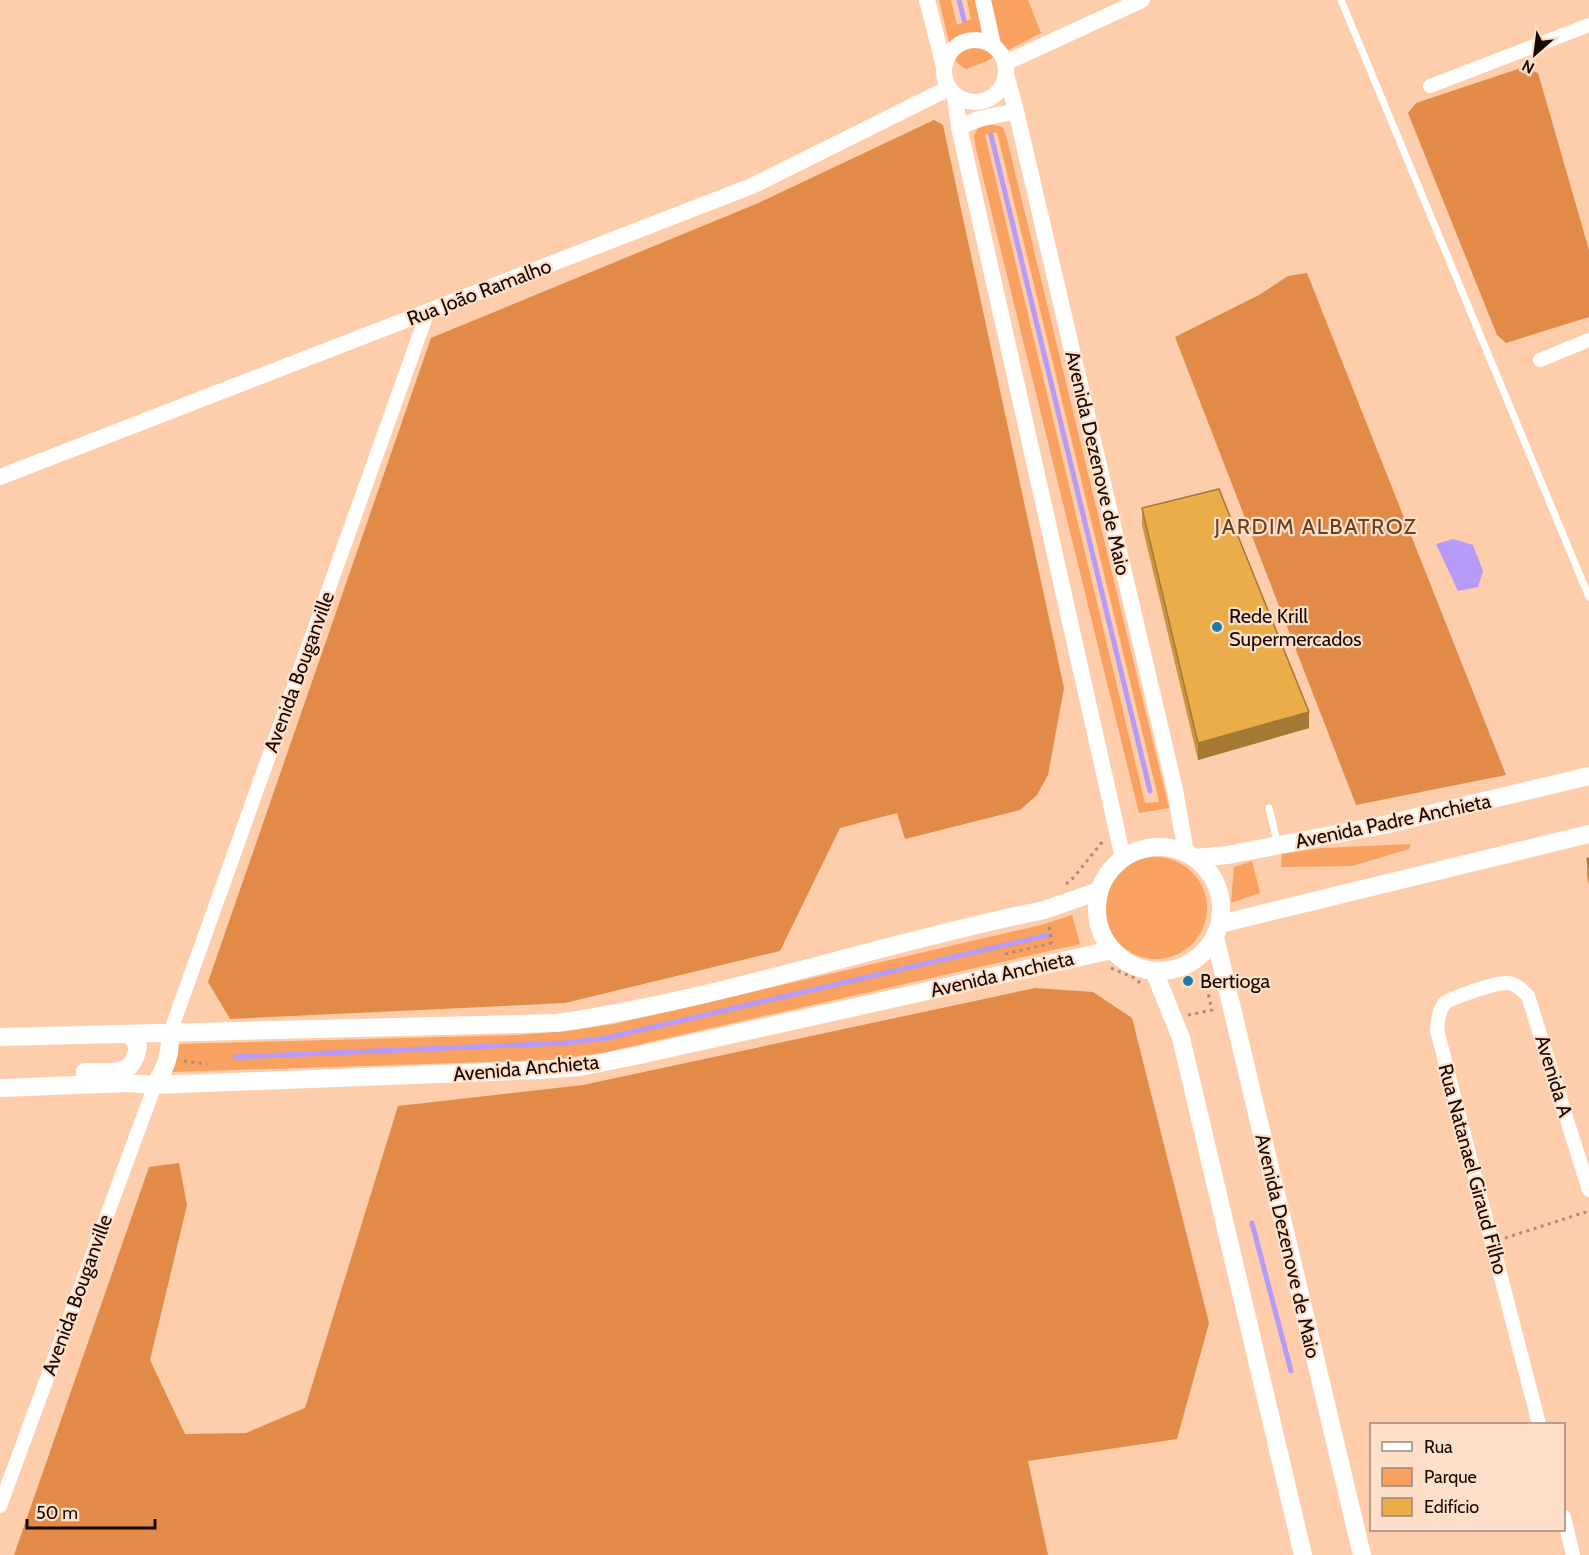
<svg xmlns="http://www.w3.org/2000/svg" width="1589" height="1555" font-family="Cabin,sans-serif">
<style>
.green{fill:#f8a160;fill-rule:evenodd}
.forest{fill:#e28b48}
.water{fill:#b69bf9}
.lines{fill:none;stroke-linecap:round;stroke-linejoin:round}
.stream{stroke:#b69bf9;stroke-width:5}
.path{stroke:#b18b72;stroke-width:3;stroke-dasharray:3 4.5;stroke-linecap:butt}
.service{stroke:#fff;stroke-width:7}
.minor{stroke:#fff;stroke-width:14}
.tertiary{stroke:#fff;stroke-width:16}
.secondary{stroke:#fff;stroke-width:18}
.wall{fill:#c99540}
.shaded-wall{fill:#a47934}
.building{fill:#eaad4a;stroke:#a47934;stroke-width:1.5}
.poi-dot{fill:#1e7aa8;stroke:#fddfca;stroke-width:2}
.labels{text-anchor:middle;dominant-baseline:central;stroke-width:4.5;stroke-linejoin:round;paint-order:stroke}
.street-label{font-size:20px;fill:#180801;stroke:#fddfca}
.poi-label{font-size:20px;fill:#180801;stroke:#fddfca;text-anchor:start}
.quarter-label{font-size:22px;letter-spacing:1.5px;fill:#673e1f;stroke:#fddfca}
</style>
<rect width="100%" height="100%" fill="#fecdab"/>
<path class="green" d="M 939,0 L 951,0 L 957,25 L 971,19 L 967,0 L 1028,0 L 1041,33 L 985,62 L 966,69 L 957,63 L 950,46 Z
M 989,124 L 1003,127 L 1007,139 L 1169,808 L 1139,813 L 976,149 L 974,136 L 978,128 ZM 997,132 L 1159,801 L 1159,802 L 1145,803 L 985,135 Z
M 1411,844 L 1409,849 L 1352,866 L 1281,867 L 1282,854 L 1322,848 Z
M1105 908a51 51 0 1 1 102 0a51 51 0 1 1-102 0Z
M 1252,861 L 1260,893 L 1231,903 L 1234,867 Z
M 1072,915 L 1080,944 L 602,1053 L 549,1060 L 172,1072 L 178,1055 L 176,1044 L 518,1035 L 576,1030 L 614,1024 L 1041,925 Z"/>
<path class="forest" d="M 1524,67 L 1538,73 L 1589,250 L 1589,317 L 1506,343 L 1497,335 L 1408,113 L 1416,103 Z
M 934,120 L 943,125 L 1064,688 L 1048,775 L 1037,795 L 1020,810 L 905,839 L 897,813 L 840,828 L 780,951 L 565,1003 L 230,1019 L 208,982 L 431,338 L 756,204 Z
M 1307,273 L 1506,775 L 1356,805 L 1175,337 L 1259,295 L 1288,276 Z
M 1035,988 L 1093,992 L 1132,1018 L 1209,1323 L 1177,1439 L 1028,1461 L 1048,1555 L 14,1555 L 149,1167 L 179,1163 L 187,1205 L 150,1360 L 185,1434 L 246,1433 L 305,1408 L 398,1106 L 583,1085 Z"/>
<path class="water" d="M 1453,539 L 1473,545 L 1483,571 L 1478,587 L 1458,591 L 1436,544 Z"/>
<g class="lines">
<path class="stream" d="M 959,0 L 964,20
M 991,135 L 1150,791
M 235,1057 L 565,1043 L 606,1038 L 1048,935
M 1252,1223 L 1291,1371"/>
<path class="path" d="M 1066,884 L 1074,877 L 1103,841
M 1049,927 L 1052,943
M 1005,954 L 1052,943 L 1054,947
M 1111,968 L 1135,978 L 1140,983
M 1188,1015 L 1212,1010 L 1204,976 L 1208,975
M 184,1061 L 207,1064
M 1505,1238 L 1589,1211"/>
<path class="service" d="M 1341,0 L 1589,597
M 1269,808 L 1278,845"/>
<path class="minor" d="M 1430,86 L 1589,25
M 1540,360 L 1589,340
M 170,1033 L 428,311
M 1539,1424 L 1437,1030 C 1438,1021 1438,1012 1444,1004 C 1449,998 1496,983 1505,983 C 1515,982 1522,990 1528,996 L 1589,1190
M 0,1506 L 155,1085
M 1564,1517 L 1573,1555"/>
<path class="tertiary" d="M 927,0 L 944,67
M 983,0 L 993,45
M944 71a31 31 0 1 1 62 0a31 31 0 1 1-62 0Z
M 1005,63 L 1142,0
M 1006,74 L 1016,111 L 1175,790 L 1186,853
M 955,97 L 959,127 L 1123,858
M 959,127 L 979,119 L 1016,111
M 0,477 L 752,186 L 949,88"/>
<path class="secondary" d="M1097 909a62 62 0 1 1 124 0a62 62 0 1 1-124 0Z
M 1195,858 L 1228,855 L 1388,824 L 1589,776
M 1220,924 L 1589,834
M 1215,937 L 1362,1555
M 1154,971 L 1181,1038 L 1303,1555
M 0,1037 L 557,1023 C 722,999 881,943 1044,910 L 1099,891
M 85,1072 C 113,1071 133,1079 138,1046 L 130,1034
M 155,1085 C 166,1067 171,1054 170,1033
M 0,1088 L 128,1083 L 155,1085 L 539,1070 L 580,1067 L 635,1056 L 1112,950"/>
</g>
<path class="wall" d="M 1142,508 L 1309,728 L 1198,760 L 1142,525 Z
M 1589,858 L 1589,885 L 1587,876 L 1587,859 Z"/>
<path class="shaded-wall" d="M 1309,712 L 1309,728 L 1198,760 L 1198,743 Z"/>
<path class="building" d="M 1219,489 L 1309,712 L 1198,743 L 1142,508 Z
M 1589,858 L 1589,868 L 1587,859 Z"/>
<g class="poi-dot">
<circle cx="1217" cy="627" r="6"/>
<circle cx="1188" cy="981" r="6"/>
</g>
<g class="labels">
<g class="street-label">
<text transform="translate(479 292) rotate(-21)">Rua João Ramalho</text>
<text transform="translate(1098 463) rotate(77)">Avenida Dezenove de Maio</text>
<text transform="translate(299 672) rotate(-70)">Avenida Bouganville</text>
<text transform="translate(1393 821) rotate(-12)">Avenida Padre Anchieta</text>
<text transform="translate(1002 974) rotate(-13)">Avenida Anchieta</text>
<text transform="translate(526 1068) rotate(-5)">Avenida Anchieta</text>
<text transform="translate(1554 1076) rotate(73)">Avenida A</text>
<text transform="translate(1473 1169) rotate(75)">Rua Natanael Giraud Filho</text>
<text transform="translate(1288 1246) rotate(77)">Avenida Dezenove de Maio</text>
<text transform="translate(77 1295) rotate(-70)">Avenida Bouganville</text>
</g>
<g class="poi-label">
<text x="1229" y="616">Rede Krill<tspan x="1229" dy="23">Supermercados</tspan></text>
<text x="1200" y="981">Bertioga</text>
</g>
<g class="quarter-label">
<text x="1316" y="526">JARDIM ALBATROZ</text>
</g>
</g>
<rect x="1370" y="1423" width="195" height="108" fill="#fddfca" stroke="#a1897a" stroke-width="1.5"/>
<rect x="1382" y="1442" width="30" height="9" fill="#ffffff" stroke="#a1897a" stroke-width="1.5"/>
<text x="1424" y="1453" font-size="18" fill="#180801">Rua</text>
<rect x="1382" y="1468" width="30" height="18" fill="#f8a160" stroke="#a1897a" stroke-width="1.5"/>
<text x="1424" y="1483" font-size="18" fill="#180801">Parque</text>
<rect x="1382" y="1498" width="30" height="18" fill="#eaad4a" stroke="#a1897a" stroke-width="1.5"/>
<text x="1424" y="1513" font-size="18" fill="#180801">Edifício</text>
<g transform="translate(1535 54) rotate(208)" stroke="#fddfca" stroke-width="4.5" paint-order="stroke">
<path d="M0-4.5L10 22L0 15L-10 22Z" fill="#180801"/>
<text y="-9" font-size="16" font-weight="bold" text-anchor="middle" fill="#180801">N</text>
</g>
<path d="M27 1519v9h128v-9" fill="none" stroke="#180801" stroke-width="3"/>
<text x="36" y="1519" font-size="18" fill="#180801" stroke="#fddfca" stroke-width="4.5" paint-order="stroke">50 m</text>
</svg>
